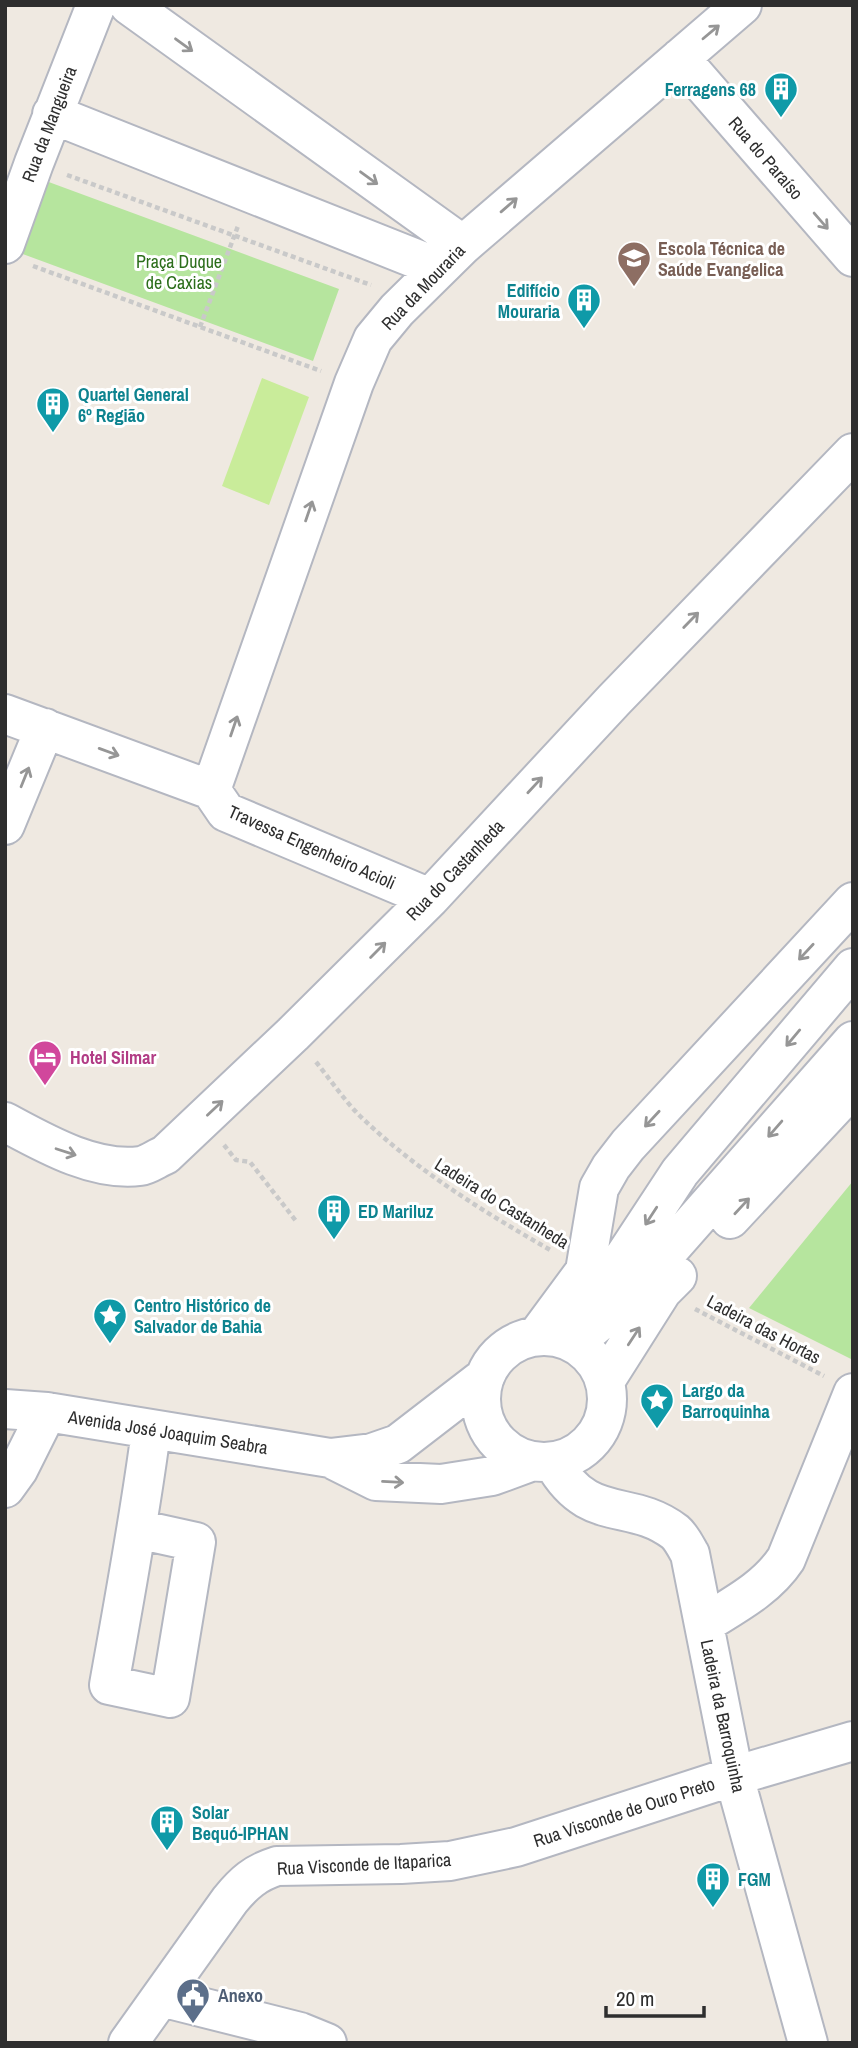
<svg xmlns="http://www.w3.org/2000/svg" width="858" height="2048" font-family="'Archivo Narrow',sans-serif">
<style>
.green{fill:#b6e59e}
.pitch{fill:#c9ec9a}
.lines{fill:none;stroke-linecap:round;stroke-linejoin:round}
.minor-casing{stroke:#b4b7c1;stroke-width:42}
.path{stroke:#c9c9c9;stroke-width:4.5;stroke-dasharray:5 3.5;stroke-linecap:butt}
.minor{stroke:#fff;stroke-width:38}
.oneway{stroke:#969696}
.labels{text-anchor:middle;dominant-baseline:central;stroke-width:6;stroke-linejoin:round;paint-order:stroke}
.culture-label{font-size:18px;font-weight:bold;fill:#0d838f;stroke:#fff;text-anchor:start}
.street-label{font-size:18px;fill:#2e2e2e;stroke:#fff}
.education-label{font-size:18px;font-weight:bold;fill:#785e54;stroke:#fff;text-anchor:start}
.park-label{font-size:18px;fill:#2c6e1b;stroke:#fff}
.hotel-label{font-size:18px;font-weight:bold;fill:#b23c85;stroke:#fff;text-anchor:start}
.service-label{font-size:18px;font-weight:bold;fill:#4e5e75;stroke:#fff;text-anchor:start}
</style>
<rect width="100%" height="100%" fill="#efe9e1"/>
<path class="green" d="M 46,181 L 339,289 L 313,361 L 20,253 Z
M 853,1181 L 853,1360 L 749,1308 Z"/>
<path class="pitch" d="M 262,378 L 309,397 L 269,505 L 222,486 Z"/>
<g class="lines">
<g class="minor-casing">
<path id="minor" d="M 129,5 L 463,245
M 680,58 L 853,257
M 52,114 L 439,268
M 5,244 L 34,163 L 96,5
M 5,714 L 211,790 L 226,812 L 430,898
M 211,790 L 354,383 L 373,339 L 397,310 L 463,245 L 742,5
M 5,825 L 45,728
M 5,1122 C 44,1143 94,1172 140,1166 C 148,1165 157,1158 165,1155 L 293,1034 L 430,898 L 614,700 L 853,453
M 730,1219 L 853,1087
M 575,1310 L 605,1286 L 680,1172 L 853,968
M 537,1336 L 585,1271 L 599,1188 L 611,1167 L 628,1145 L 853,902
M481 1399a63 63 0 1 1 126 0a63 63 0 1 1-126 0Z
M 574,1343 L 623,1302 L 853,1041
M 605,1381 L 662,1291 L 677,1276
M 5,1409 L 47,1412 L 330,1458 L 372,1453 L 398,1444 L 485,1377
M 330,1458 L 376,1481 L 441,1484 L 492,1476 L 533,1461
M 553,1462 C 589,1526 629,1497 675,1532 C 681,1537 686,1547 690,1554 L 734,1776 L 808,2043
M 5,1488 L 18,1470 L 47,1412
M 137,1529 L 196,1542 L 170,1698 L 109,1685 C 124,1601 140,1516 151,1431
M 704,1624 C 734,1605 766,1589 786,1559 L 853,1393
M 161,1997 L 300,2032 L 327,2043
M 128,2043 L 230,1900 C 244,1883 255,1873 277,1866 L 401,1864 L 450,1861 L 516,1847 L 734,1776 L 853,1741"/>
</g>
<path class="path" d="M 67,175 L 371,285
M 33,266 L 321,371
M 200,327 L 238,226
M 316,1062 C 330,1079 344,1100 360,1116 C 417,1171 484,1212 552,1251
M 224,1145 L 236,1160 L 250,1162 L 296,1221
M 695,1309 L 824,1376"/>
<use href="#minor" class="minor"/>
</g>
<defs><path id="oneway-shaft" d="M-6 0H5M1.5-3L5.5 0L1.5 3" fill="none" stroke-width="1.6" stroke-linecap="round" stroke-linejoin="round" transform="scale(1.75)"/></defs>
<g class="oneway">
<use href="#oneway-shaft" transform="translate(711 32) rotate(-40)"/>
<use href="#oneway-shaft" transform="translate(184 45) rotate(36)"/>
<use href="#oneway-shaft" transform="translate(369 178) rotate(36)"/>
<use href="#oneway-shaft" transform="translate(509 205) rotate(-41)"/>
<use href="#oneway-shaft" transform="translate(821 221) rotate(49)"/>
<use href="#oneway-shaft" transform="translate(309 511) rotate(-71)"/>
<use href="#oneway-shaft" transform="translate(691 620) rotate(-46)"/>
<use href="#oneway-shaft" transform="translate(234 726) rotate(-71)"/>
<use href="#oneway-shaft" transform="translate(109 752) rotate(20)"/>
<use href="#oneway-shaft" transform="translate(25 777) rotate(-68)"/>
<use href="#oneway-shaft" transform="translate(535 785) rotate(-47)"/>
<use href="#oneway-shaft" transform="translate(378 950) rotate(-45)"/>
<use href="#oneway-shaft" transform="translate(806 952) rotate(133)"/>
<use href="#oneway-shaft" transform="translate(793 1038) rotate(130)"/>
<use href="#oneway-shaft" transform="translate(215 1108) rotate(-43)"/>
<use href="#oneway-shaft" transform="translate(652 1119) rotate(133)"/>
<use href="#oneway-shaft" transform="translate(775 1129) rotate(131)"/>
<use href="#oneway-shaft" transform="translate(66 1152) rotate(18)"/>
<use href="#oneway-shaft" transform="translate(742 1206) rotate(-47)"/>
<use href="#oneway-shaft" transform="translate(651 1216) rotate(123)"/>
<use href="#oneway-shaft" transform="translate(634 1336) rotate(-57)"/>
<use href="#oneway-shaft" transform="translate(393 1482) rotate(3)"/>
</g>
<defs>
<g id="building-pin" transform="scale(1.75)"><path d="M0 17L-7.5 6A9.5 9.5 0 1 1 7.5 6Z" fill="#0f9aa8" stroke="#fff"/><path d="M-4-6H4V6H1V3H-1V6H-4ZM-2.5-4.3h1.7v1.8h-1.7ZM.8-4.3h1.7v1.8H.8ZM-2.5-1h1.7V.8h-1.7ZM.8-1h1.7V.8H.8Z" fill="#fff"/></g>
<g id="university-pin" transform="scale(1.75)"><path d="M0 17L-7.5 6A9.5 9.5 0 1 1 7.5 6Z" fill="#8d6e63" stroke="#fff"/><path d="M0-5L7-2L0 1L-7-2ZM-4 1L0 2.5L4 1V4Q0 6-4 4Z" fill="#fff"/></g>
<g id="hotel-pin" transform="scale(1.75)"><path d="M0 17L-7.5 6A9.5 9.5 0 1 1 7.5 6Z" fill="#d1479c" stroke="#fff"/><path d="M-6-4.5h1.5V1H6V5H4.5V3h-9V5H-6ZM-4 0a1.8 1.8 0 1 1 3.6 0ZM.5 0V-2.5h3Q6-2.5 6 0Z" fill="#fff"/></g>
<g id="sight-pin" transform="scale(1.75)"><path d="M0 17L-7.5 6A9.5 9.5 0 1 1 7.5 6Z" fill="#0f9aa8" stroke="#fff"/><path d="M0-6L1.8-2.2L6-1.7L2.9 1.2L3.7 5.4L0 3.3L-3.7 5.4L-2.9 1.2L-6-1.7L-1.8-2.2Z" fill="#fff"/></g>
<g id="civic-pin" transform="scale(1.75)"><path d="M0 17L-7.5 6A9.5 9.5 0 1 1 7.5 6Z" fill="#5c6f8a" stroke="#fff"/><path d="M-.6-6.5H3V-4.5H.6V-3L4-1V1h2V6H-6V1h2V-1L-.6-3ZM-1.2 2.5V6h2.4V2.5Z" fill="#fff"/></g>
</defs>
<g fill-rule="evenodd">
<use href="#building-pin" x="781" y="89"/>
<use href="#university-pin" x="634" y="258"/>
<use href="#building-pin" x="584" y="300"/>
<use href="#building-pin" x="53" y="404"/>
<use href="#hotel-pin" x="45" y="1057"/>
<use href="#building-pin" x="334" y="1211"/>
<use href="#sight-pin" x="110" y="1315"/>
<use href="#sight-pin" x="657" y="1400"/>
<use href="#building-pin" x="167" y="1822"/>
<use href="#building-pin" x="713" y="1879"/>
<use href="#civic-pin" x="193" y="1995"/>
</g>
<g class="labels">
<g class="culture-label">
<text x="756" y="89" text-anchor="end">Ferragens 68</text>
<text x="560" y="290" text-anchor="end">Edifício<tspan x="560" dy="21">Mouraria</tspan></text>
<text x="78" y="394">Quartel General<tspan x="78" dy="21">6º Região</tspan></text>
<text x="358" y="1211">ED Mariluz</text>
<text x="134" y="1305">Centro Histórico de<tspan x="134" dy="21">Salvador de Bahia</tspan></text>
<text x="682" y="1390">Largo da<tspan x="682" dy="21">Barroquinha</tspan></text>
<text x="192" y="1812">Solar<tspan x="192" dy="21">Bequó-IPHAN</tspan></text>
<text x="738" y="1879">FGM</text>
</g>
<g class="street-label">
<text transform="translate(49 124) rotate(-69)">Rua da Mangueira</text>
<text transform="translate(766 158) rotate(49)">Rua do Paraíso</text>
<text transform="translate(423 287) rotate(-46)">Rua da Mouraria</text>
<text transform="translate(312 847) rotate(24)">Travessa Engenheiro Acioli</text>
<text transform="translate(455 870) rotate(-46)">Rua do Castanheda</text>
<text transform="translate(502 1203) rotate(32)">Ladeira do Castanheda</text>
<text transform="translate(764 1329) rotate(28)">Ladeira das Hortas</text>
<text transform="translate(168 1432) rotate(9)">Avenida José Joaquim Seabra</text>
<text transform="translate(723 1716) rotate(78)">Ladeira da Barroquinha</text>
<text transform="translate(624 1812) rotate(-18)">Rua Visconde de Ouro Preto</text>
<text transform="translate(364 1864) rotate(-3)">Rua Visconde de Itaparica</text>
</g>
<g class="education-label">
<text x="658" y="248">Escola Técnica de<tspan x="658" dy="21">Saúde Evangelica</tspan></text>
</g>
<g class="park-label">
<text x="179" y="261">Praça Duque<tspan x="179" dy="21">de Caxias</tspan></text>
</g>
<g class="hotel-label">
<text x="70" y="1057">Hotel Silmar</text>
</g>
<g class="service-label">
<text x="218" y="1995">Anexo</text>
</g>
</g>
<rect width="858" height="2048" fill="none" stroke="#2e2e2e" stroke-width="14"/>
<path d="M606 2006v10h98v-10" fill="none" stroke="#2e2e2e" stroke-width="3.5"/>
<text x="616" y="2006" font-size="21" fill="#2e2e2e" stroke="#ffffff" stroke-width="5" paint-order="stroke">20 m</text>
</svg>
